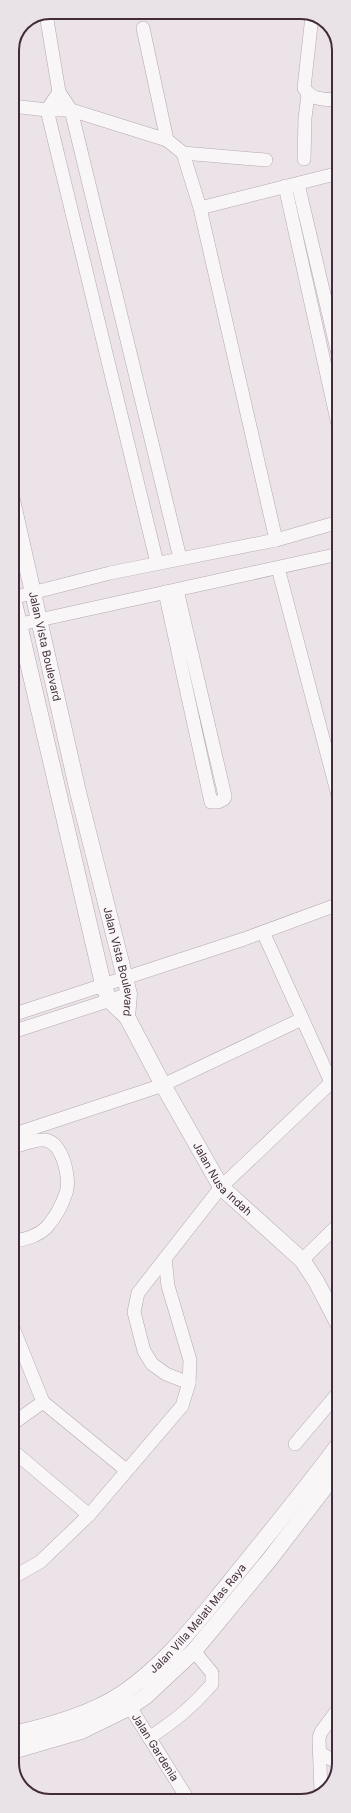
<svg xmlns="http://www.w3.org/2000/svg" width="351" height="1813" font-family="Inter,sans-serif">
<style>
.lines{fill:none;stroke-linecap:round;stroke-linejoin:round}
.minor-casing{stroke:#b5a8b0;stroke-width:14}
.tertiary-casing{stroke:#b5a8b0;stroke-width:17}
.minor{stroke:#f9f6f8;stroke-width:13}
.tertiary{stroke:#f9f6f8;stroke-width:16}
.labels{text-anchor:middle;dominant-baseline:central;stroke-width:3;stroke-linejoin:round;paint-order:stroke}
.street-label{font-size:11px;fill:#422c3a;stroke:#f8f3f7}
.rim{fill:none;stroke:#422c3a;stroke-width:2}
</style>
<rect width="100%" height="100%" fill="#ebe3e8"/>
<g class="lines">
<g class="minor-casing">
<g id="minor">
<path d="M 46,14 L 59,92 L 71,110 L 180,558"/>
<path d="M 312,16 L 304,88 C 312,101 325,99 339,100"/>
<path d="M 143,28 L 167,140 L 183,153 L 200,208 L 276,540"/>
<path d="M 59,92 L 47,110 L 157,563"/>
<path d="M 12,106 L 47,110 L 71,110 L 167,140"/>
<path d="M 183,153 L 266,160"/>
<path d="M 304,159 L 305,118 L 308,95"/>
<path d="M 298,184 L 339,358"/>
<path d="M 285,186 L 339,429"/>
<path d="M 200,208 L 339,173"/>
<path d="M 278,568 L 339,799"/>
<path d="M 165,592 L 211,802 L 218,802 L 224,799 L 225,796 L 177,590"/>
<path d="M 12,598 L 110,573 L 276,540 L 339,522"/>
<path d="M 12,626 L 339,554"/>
<path d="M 263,932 L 331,1082"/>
<path d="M 12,1015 L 244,939 L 339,904"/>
<path d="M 12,1032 L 129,994"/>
<path d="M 12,1135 L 163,1085 L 302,1019"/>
<path d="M 12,1148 C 23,1144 34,1139 45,1140 C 63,1143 71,1179 66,1193 C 62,1205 55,1218 46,1228 C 36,1237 25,1239 12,1242"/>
<path d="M 302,1260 L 339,1224"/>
<path d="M 12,1325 L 43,1402 L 126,1470"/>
<path d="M 189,1383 L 166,1374 L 152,1364 L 144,1351 L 134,1312 L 138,1293 L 221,1187 L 339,1075"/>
<path d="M 12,1424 L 43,1402"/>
<path d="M 295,1444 L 339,1392"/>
<path d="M 12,1450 L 89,1515"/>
<path d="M 17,1575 L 40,1562 L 89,1515 L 182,1406 L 189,1383 L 190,1360 L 168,1286 L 165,1258"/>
<path id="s1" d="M 125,1699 L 189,1801"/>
<path d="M 149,1738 C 176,1720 191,1708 212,1684 L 212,1673 L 194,1651"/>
<path d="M 319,1752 L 339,1764"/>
<path d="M 321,1792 L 319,1738 L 321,1732 L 339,1708"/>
</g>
</g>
<g class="tertiary-casing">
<g id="tertiary">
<path id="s2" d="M 12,500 L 78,792 L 129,994 L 127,1017"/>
<path id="s3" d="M 12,594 L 103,984 L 109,1000 L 127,1017 L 163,1085 L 221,1187 L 302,1260 L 316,1281 L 339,1325"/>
<path id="s4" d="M 12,1734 C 47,1727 94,1713 123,1693 C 167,1663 196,1623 230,1582 C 267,1536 304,1491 339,1444"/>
<path d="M 12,1751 L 81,1731 L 130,1707 L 146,1696 L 194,1651 L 270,1559 L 339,1469"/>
</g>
</g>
<use href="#minor" class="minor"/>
<use href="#tertiary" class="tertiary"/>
</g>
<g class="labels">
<g class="street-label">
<text stroke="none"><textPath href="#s2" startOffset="150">Jalan Vista Boulevard</textPath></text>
<text stroke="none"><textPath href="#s2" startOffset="474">Jalan Vista Boulevard</textPath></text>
<text stroke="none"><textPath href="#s3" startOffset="631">Jalan Nusa Indah</textPath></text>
<text stroke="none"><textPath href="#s4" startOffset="225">Jalan Villa Melati Mas Raya</textPath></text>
<text stroke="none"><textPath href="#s1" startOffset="57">Jalan Gardenia</textPath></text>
</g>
</g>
<path d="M0 0H351V1813H0ZM50 19H301A31 31 0 0 1 332 50V1763A31 31 0 0 1 301 1794H50A31 31 0 0 1 19 1763V50A31 31 0 0 1 50 19Z" fill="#e9e3e8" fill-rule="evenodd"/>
<path class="rim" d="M50 19H301A31 31 0 0 1 332 50V1763A31 31 0 0 1 301 1794H50A31 31 0 0 1 19 1763V50A31 31 0 0 1 50 19Z"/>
</svg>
